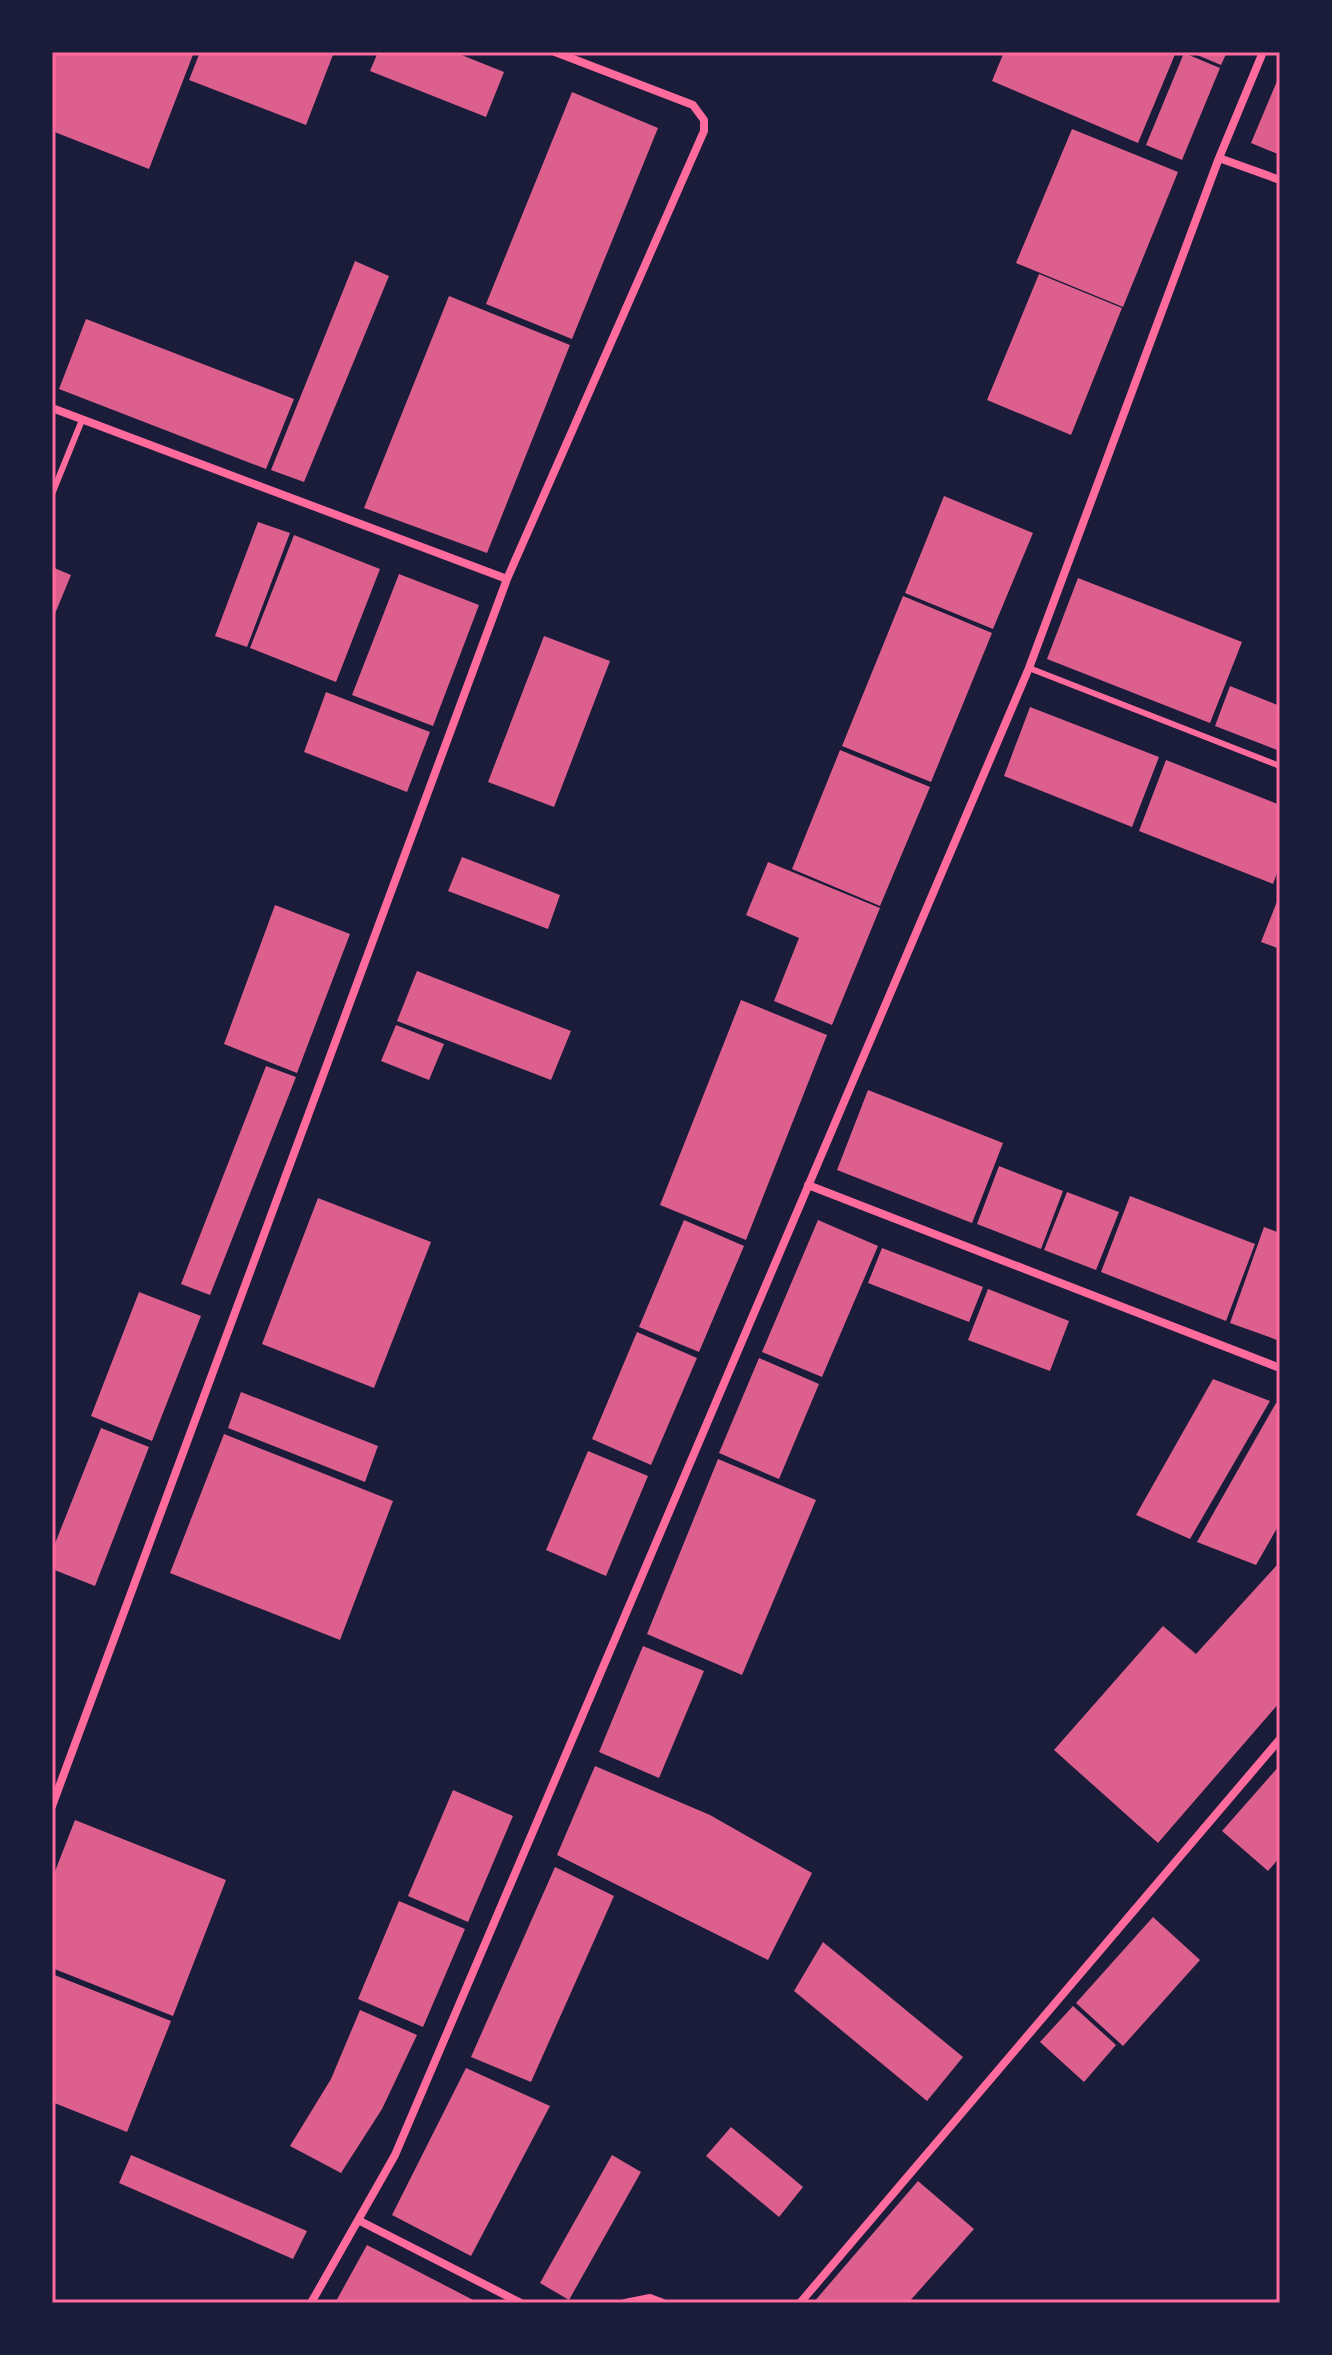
<svg xmlns="http://www.w3.org/2000/svg" width="1332" height="2355" font-family="'IBM Plex Sans',sans-serif">
<style>
.building{fill:#dd5f8e}
.lines{fill:none;stroke-linecap:round;stroke-linejoin:round}
.service{stroke:#ff6b9d;stroke-width:6}
.minor{stroke:#ff6b9d;stroke-width:8}
.neatline{fill:none;stroke:#ff6b9d;stroke-width:3}
</style>
<rect width="100%" height="100%" fill="#1b1b3a"/>
<path class="building" d="M 52,52 L 194,52 L 149,169 L 52,131 Z
M 200,52 L 334,52 L 306,125 L 189,80 Z
M 378,52 L 454,52 L 504,72 L 486,117 L 370,71 Z
M 1004,52 L 1176,52 L 1138,143 L 992,81 Z
M 1190,52 L 1227,52 L 1221,65 Z
M 1184,53 L 1220,68 L 1182,160 L 1146,145 Z
M 1280,74 L 1280,155 L 1251,143 Z
M 572,92 L 658,128 L 572,339 L 486,304 Z
M 1072,129 L 1178,172 L 1123,307 L 1016,263 Z
M 355,261 L 389,276 L 304,482 L 271,470 Z
M 1039,274 L 1122,308 L 1071,435 L 987,400 Z
M 449,296 L 570,345 L 487,553 L 364,508 Z
M 86,319 L 294,399 L 266,469 L 59,389 Z
M 944,496 L 1033,533 L 993,629 L 905,593 Z
M 258,522 L 290,533 L 247,647 L 215,636 Z
M 294,535 L 380,569 L 336,682 L 250,648 Z
M 52,567 L 71,575 L 52,621 Z
M 399,574 L 479,605 L 433,726 L 352,695 Z
M 1078,578 L 1242,642 L 1210,723 L 1047,659 Z
M 903,596 L 992,633 L 931,782 L 842,746 Z
M 544,636 L 610,661 L 554,807 L 488,782 Z
M 1230,686 L 1280,706 L 1280,751 L 1215,726 Z
M 326,692 L 430,732 L 407,792 L 304,752 Z
M 1030,707 L 1159,757 L 1132,827 L 1004,776 Z
M 840,750 L 930,787 L 880,906 L 792,869 Z
M 1166,760 L 1280,805 L 1280,865 L 1273,884 L 1139,831 Z
M 462,857 L 560,895 L 548,929 L 448,891 Z
M 768,862 L 880,908 L 832,1025 L 774,1001 L 799,938 L 746,915 Z
M 1280,894 L 1280,949 L 1261,942 Z
M 275,905 L 350,934 L 297,1073 L 224,1044 Z
M 417,971 L 571,1031 L 551,1080 L 397,1021 Z
M 741,1000 L 827,1035 L 746,1240 L 660,1205 Z
M 396,1025 L 444,1044 L 429,1080 L 381,1061 Z
M 266,1066 L 296,1077 L 210,1295 L 181,1284 Z
M 868,1090 L 1003,1143 L 972,1223 L 837,1170 Z
M 999,1166 L 1063,1191 L 1041,1249 L 977,1224 Z
M 1067,1192 L 1119,1212 L 1096,1270 L 1044,1250 Z
M 1130,1196 L 1255,1244 L 1226,1321 L 1101,1272 Z
M 318,1198 L 431,1242 L 374,1388 L 262,1344 Z
M 684,1220 L 744,1246 L 699,1352 L 639,1327 Z
M 818,1220 L 878,1246 L 822,1377 L 762,1352 Z
M 1264,1227 L 1280,1233 L 1280,1341 L 1230,1323 Z
M 882,1248 L 983,1287 L 969,1322 L 868,1283 Z
M 988,1289 L 1069,1321 L 1050,1371 L 968,1340 Z
M 139,1292 L 201,1316 L 152,1441 L 91,1416 Z
M 637,1332 L 697,1358 L 651,1465 L 592,1439 Z
M 759,1358 L 819,1384 L 779,1479 L 719,1453 Z
M 1213,1379 L 1270,1401 L 1190,1539 L 1136,1515 Z
M 241,1392 L 378,1446 L 365,1482 L 228,1428 Z
M 1276,1403 L 1280,1405 L 1280,1523 L 1256,1565 L 1197,1542 Z
M 101,1428 L 149,1447 L 95,1586 L 52,1569 L 52,1551 Z
M 224,1434 L 393,1501 L 340,1640 L 170,1573 Z
M 588,1451 L 648,1476 L 606,1576 L 546,1550 Z
M 718,1459 L 816,1500 L 742,1675 L 647,1634 Z
M 1277,1565 L 1280,1702 L 1158,1843 L 1054,1750 L 1163,1626 L 1196,1654 Z
M 643,1646 L 704,1671 L 659,1778 L 599,1752 Z
M 1280,1765 L 1280,1857 L 1268,1871 L 1222,1831 Z
M 595,1766 L 710,1815 L 812,1873 L 768,1960 L 557,1855 Z
M 453,1790 L 513,1816 L 468,1922 L 408,1896 Z
M 75,1820 L 226,1880 L 173,2016 L 52,1968 L 52,1879 Z
M 555,1867 L 614,1896 L 531,2082 L 471,2057 Z
M 399,1901 L 465,1929 L 423,2027 L 358,1999 Z
M 1153,1917 L 1200,1960 L 1123,2046 L 1076,2003 Z
M 823,1942 L 963,2057 L 927,2101 L 794,1991 Z
M 52,1974 L 171,2021 L 127,2132 L 52,2102 Z
M 1073,2006 L 1116,2045 L 1084,2082 L 1040,2042 Z
M 360,2010 L 417,2035 L 382,2109 L 341,2173 L 290,2146 L 331,2079 Z
M 466,2068 L 550,2106 L 471,2256 L 392,2215 Z
M 731,2127 L 803,2187 L 779,2217 L 706,2156 Z
M 131,2155 L 307,2231 L 293,2259 L 119,2183 Z
M 612,2155 L 641,2172 L 569,2300 L 540,2283 Z
M 918,2181 L 974,2229 L 908,2303 L 813,2303 Z
M 367,2245 L 479,2303 L 335,2303 Z"/>
<g class="lines">
<path class="service" d="M 52,494 L 82,420
M 1029,668 L 1280,766"/>
<path class="minor" d="M 1219,158 L 1280,180
M 52,408 L 507,579
M 808,1185 L 1280,1368
M 52,1806 L 507,579 L 704,131 L 704,120 L 693,105 L 555,52
M 358,2220 L 521,2303
M 311,2303 L 395,2155 L 1029,668 L 1219,158 L 1263,52
M 625,2303 L 650,2298 L 663,2303
M 800,2303 L 1280,1739"/>
</g>
<rect width="1332" height="2355" fill="none" stroke="#1b1b3a" stroke-width="108"/>
<rect x="54" y="54" width="1224" height="2247" class="neatline"/>
</svg>
